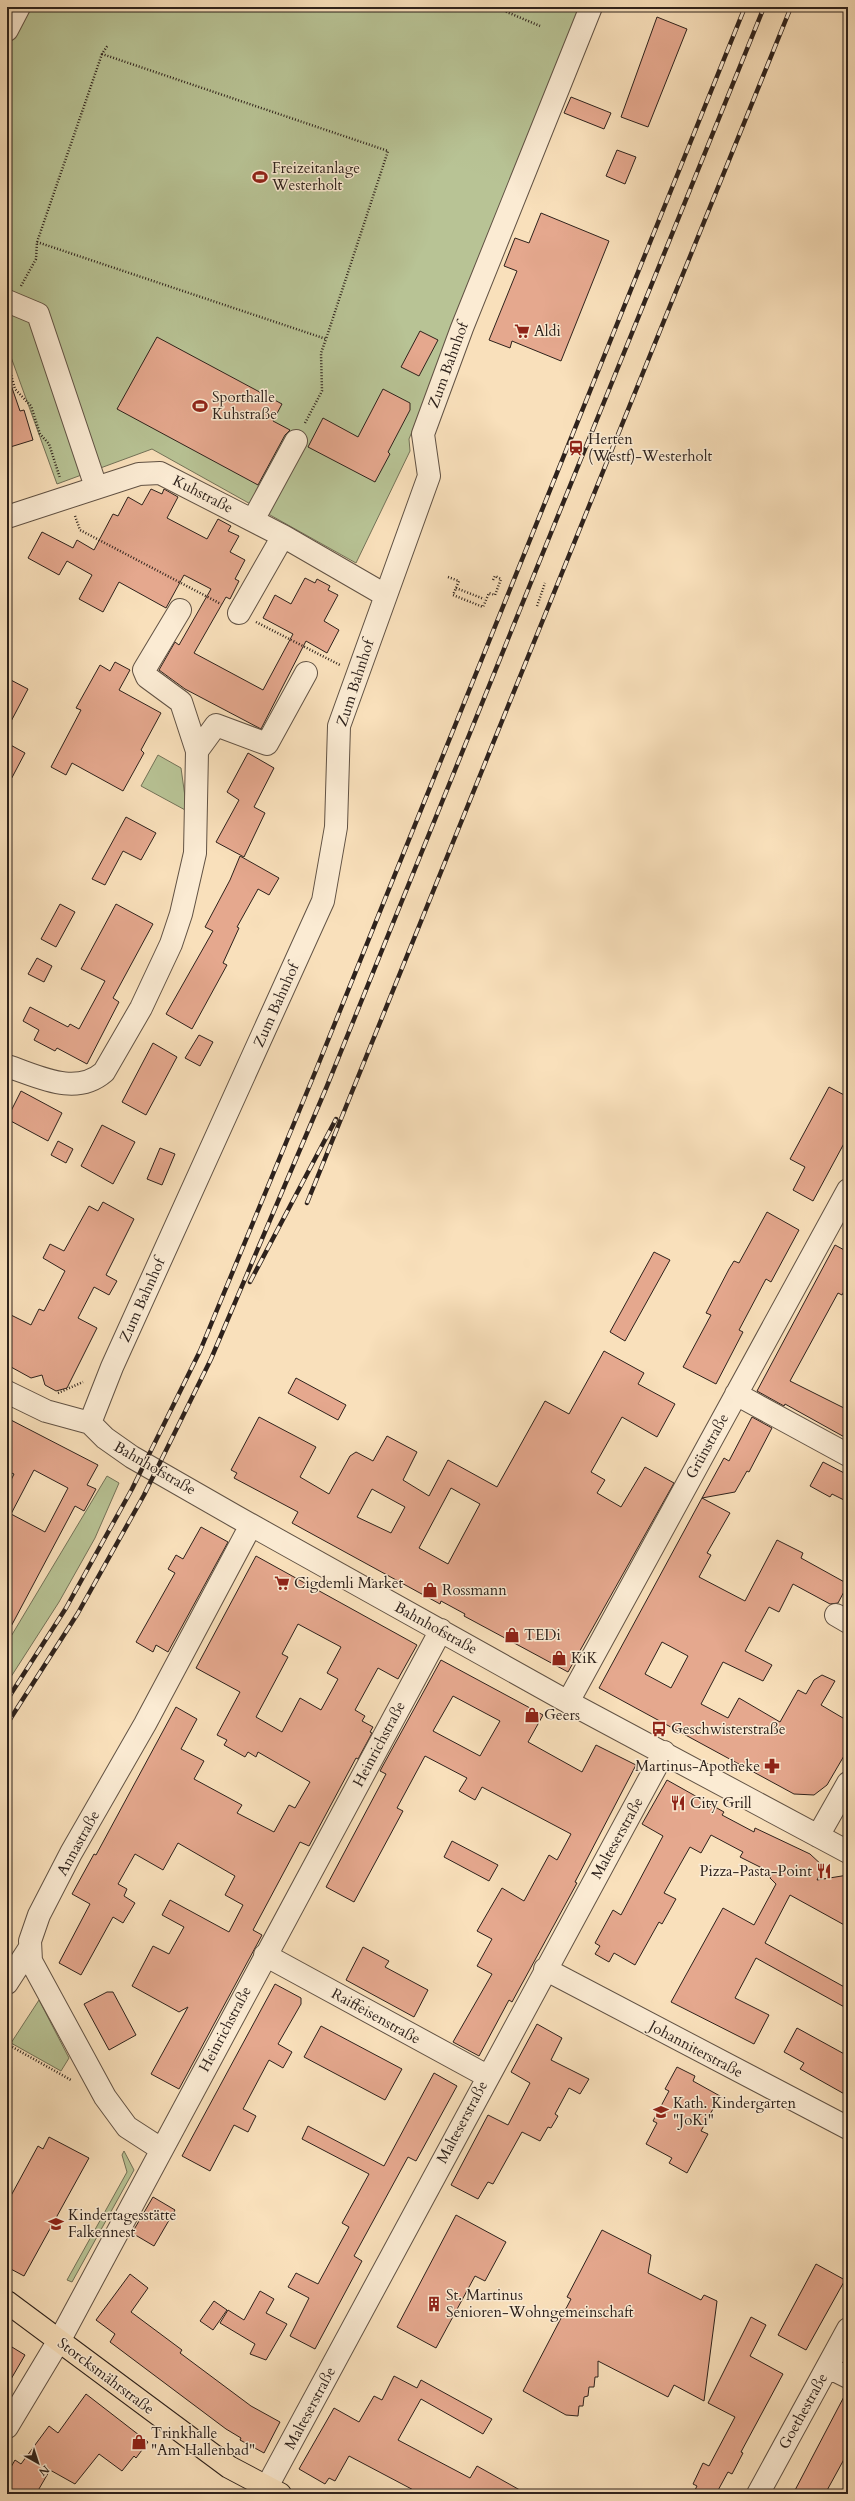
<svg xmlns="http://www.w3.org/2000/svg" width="855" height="2501" font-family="Cardo,serif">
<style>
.green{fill:#b8c395;stroke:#737258}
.building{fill:#e5a88e;stroke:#2e221c;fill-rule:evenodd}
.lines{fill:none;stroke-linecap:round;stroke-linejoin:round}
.minor-casing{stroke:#615244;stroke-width:24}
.major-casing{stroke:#2e221c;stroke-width:24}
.path{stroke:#2e221c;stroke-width:2.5;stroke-dasharray:1 2;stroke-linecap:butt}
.minor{stroke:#fbebd3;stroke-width:22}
.major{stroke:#f9e0bb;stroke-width:22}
.rail-casing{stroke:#2e221c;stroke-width:4.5}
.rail{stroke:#fbebd3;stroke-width:3;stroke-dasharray:9;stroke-linecap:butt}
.labels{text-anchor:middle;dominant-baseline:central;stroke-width:3;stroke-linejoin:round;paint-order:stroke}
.poi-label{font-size:15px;fill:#2e221c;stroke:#fbebd3;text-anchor:start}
.street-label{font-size:15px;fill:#2e221c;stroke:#fbebd3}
</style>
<rect width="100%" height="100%" fill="#f9e0bb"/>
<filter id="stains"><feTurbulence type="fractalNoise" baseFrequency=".005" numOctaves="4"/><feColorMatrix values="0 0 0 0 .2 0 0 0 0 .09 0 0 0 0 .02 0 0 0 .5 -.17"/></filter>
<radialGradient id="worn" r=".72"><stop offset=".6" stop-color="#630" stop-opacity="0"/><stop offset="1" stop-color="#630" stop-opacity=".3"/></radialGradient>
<path class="green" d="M 7,7 L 581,7 L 409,439 L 410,451 L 356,563 L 152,449 L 57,484 L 7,346 Z
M 158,755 L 181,768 L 187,811 L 141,786 Z
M 107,1476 L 119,1483 L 95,1538 L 59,1602 L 7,1683 L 7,1643 Z
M 39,2000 L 69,2058 L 61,2071 L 11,2043 Z
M 124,2151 L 134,2170 L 72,2282 L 67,2280 L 127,2172 L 122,2155 Z"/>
<path class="building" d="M 657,17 L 687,29 L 648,127 L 621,117 Z
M 571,97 L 611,113 L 604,129 L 564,113 Z
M 617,150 L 636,157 L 625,184 L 606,176 Z
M 541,213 L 609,241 L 561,361 L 512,341 L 510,348 L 489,340 L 517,271 L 504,266 L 515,238 L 529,243 Z
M 420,331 L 438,340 L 419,376 L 401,367 Z
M 157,337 L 282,404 L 273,421 L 290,430 L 285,435 L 258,485 L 117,409 Z
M 7,382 L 10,382 L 20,411 L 24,410 L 33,440 L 7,448 Z
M 383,389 L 410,403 L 410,410 L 388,452 L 390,454 L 375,482 L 308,447 L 323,418 L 358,437 Z
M 151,489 L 162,494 L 164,489 L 178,497 L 167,518 L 207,539 L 218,519 L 231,526 L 228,531 L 239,536 L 230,552 L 245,560 L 235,579 L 239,581 L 230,599 L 226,597 L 194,653 L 263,690 L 293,634 L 263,618 L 275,595 L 291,604 L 305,578 L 315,583 L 317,579 L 330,586 L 328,590 L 338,595 L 324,621 L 339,630 L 327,653 L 306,641 L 261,729 L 185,689 L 159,670 L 175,642 L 179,645 L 211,589 L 184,575 L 166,608 L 119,582 L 103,612 L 79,599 L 92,575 L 67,561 L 59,575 L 28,558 L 42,532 L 73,548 L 77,540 L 94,550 L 113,514 L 118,516 L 128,497 L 142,505 Z
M 115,662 L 130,670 L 119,690 L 161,713 L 141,750 L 144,753 L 123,791 L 72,763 L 66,775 L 51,767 L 81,710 L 76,708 L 100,665 L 110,671 Z
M 7,678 L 28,689 L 7,729 Z
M 7,743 L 25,753 L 7,787 Z
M 248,753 L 274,768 L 254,807 L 265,813 L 244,857 L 216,842 L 239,800 L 227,792 Z
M 126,817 L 156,833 L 141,860 L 123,851 L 105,885 L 92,879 Z
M 240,856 L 279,878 L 269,895 L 258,889 L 257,891 L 237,927 L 239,928 L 223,963 L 227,965 L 192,1029 L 166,1014 L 213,931 L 205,927 L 230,880 Z
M 60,904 L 75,912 L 56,947 L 41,939 Z
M 116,904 L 153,924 L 113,998 L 119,1002 L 87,1064 L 57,1048 L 55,1051 L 34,1040 L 39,1030 L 23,1021 L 30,1007 L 68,1027 L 70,1024 L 79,1029 L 105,981 L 81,969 Z
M 37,958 L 52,966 L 44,982 L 28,974 Z
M 199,1035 L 213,1042 L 200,1066 L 185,1058 Z
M 153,1043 L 177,1057 L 146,1115 L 122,1102 Z
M 829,1087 L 848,1097 L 848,1136 L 813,1201 L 793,1190 L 805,1167 L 790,1159 Z
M 21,1091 L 62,1113 L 48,1141 L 7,1119 Z
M 102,1125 L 135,1142 L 113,1184 L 81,1166 Z
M 58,1141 L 73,1149 L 66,1163 L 51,1155 Z
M 160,1148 L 175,1154 L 162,1185 L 147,1179 Z
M 103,1202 L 134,1219 L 106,1275 L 117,1281 L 109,1295 L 94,1287 L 78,1318 L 97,1328 L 67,1388 L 56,1391 L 45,1385 L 42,1375 L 31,1378 L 11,1367 L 7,1357 L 7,1313 L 31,1325 L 39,1309 L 44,1311 L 65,1271 L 43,1258 L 50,1244 L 64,1251 L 89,1206 L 98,1211 Z
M 767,1212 L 799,1230 L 771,1282 L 766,1279 L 739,1330 L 743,1332 L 716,1384 L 683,1367 L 711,1315 L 706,1313 L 729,1269 L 734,1261 L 739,1263 Z
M 835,1245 L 848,1252 L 848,1284 L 842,1295 L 838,1293 L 790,1381 L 848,1410 L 848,1439 L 785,1404 L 784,1406 L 757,1391 Z
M 654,1252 L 670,1260 L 625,1341 L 610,1332 Z
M 604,1351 L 644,1373 L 638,1384 L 675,1404 L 657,1437 L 622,1417 L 591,1472 L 605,1480 L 597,1493 L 621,1507 L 645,1467 L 674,1483 L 568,1672 L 464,1616 L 465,1614 L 441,1601 L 440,1604 L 292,1523 L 298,1512 L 234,1478 L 237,1473 L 231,1470 L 259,1417 L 316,1447 L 300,1477 L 329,1494 L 350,1456 L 356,1452 L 373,1461 L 387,1436 L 417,1452 L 403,1480 L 429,1496 L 448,1460 L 497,1487 L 545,1401 L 569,1414 ZM 451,1488 L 480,1504 L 448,1564 L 419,1548 ZM 372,1489 L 405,1507 L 391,1533 L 357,1517 Z
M 296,1378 L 346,1405 L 338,1420 L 288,1393 Z
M 752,1417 L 772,1428 L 749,1472 L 747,1471 L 735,1492 L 702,1498 L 724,1458 L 729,1461 Z
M 7,1418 L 98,1465 L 87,1485 L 96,1489 L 84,1511 L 75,1506 L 7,1634 L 7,1488 L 14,1474 L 7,1471 ZM 34,1470 L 68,1488 L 45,1532 L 11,1514 Z
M 823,1462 L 848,1475 L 848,1502 L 832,1494 L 830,1497 L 810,1486 Z
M 702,1498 L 730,1513 L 707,1553 L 711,1555 L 699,1577 L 745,1601 L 777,1540 L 803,1553 L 801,1558 L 848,1584 L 838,1603 L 830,1604 L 793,1584 L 779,1612 L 769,1607 L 745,1651 L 772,1665 L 763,1681 L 723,1662 L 701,1704 L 728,1718 L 739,1698 L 780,1722 L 798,1690 L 806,1694 L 814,1680 L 822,1675 L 835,1681 L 821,1705 L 848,1721 L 848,1749 L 827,1785 L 814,1795 L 794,1794 L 599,1688 ZM 662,1642 L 688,1656 L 671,1688 L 645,1674 Z
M 201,1527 L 228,1542 L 168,1652 L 156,1645 L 153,1652 L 136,1642 L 175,1573 L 168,1569 L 176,1555 L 183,1559 Z
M 256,1556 L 417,1645 L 398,1679 L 378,1668 L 355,1710 L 365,1716 L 362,1721 L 373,1727 L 370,1732 L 372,1733 L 358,1759 L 356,1758 L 309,1846 L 300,1842 L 253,1930 L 262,1935 L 179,2089 L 151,2074 L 188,2007 L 179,2012 L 132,1986 L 153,1946 L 169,1954 L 184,1927 L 162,1915 L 170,1900 L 229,1932 L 243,1905 L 225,1895 L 235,1876 L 178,1843 L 163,1870 L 135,1854 L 118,1884 L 127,1889 L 124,1896 L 135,1903 L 123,1923 L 113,1917 L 81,1975 L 59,1963 L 90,1904 L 72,1894 L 94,1854 L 96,1855 L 176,1707 L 197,1719 L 181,1749 L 204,1761 L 194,1779 L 242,1805 L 237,1813 L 274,1832 L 289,1805 L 295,1808 L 310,1782 L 258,1752 L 256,1757 L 248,1752 L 245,1757 L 224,1745 L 227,1740 L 217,1735 L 240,1692 L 196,1668 ZM 298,1624 L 341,1647 L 327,1673 L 338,1679 L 321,1710 L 300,1698 L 282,1732 L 256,1717 L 288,1657 L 282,1654 Z
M 441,1660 L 543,1715 L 528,1742 L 582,1772 L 596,1745 L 636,1765 L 575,1882 L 577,1883 L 512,2002 L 509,2000 L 479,2056 L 453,2042 L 492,1974 L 477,1966 L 492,1939 L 477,1931 L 502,1888 L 524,1901 L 549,1855 L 557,1860 L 571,1834 L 482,1787 L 475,1800 L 459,1791 L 467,1778 L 425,1756 L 397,1808 L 403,1811 L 354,1902 L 326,1887 L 386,1774 L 380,1771 ZM 453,1696 L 500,1721 L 480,1756 L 433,1731 Z
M 667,1780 L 724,1812 L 722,1815 L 754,1832 L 755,1828 L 810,1854 L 824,1867 L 817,1880 L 848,1875 L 848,1927 L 790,1895 L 765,1943 L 848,1989 L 848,2009 L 756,1958 L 735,1998 L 769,2015 L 754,2044 L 671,2002 L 723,1908 L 754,1925 L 776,1884 L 770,1878 L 772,1873 L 740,1857 L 743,1852 L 711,1835 L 701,1853 L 690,1847 L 664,1893 L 676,1899 L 662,1924 L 659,1922 L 635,1965 L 614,1953 L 609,1962 L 595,1954 L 600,1946 L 595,1943 L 613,1910 L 621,1915 L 663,1836 L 642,1824 Z
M 452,1841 L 498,1865 L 489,1881 L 444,1857 Z
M 363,1947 L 389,1961 L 385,1967 L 428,1990 L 414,2017 L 346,1980 Z
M 275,1984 L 301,1998 L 301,2004 L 278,2044 L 292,2052 L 283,2068 L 269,2060 L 243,2109 L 256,2116 L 248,2132 L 234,2125 L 210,2171 L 182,2156 Z
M 107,1992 L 113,1992 L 136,2035 L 109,2050 L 84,2004 Z
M 537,2024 L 562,2038 L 551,2060 L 589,2079 L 580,2094 L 569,2088 L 555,2114 L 558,2116 L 551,2128 L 548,2127 L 540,2141 L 522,2132 L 493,2184 L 488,2182 L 478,2199 L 451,2185 L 488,2115 L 508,2125 L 530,2083 L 511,2072 Z
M 321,2026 L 402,2069 L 385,2100 L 304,2057 Z
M 797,2028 L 848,2056 L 848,2096 L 800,2069 L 804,2063 L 784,2052 Z
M 677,2067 L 695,2076 L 693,2081 L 720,2096 L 701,2131 L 708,2134 L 687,2173 L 669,2163 L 672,2158 L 646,2144 L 657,2123 L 653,2121 L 669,2091 L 665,2089 Z
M 434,2073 L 457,2086 L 416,2161 L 408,2157 L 354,2256 L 362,2261 L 315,2349 L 290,2336 L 309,2298 L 288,2287 L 296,2273 L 318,2284 L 349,2227 L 342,2223 L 369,2174 L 302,2139 L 308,2126 L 384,2166 Z
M 49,2137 L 89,2158 L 24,2276 L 7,2267 L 7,2203 L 38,2146 L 43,2149 Z
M 153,2197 L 175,2210 L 154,2246 L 132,2233 Z
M 456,2215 L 506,2242 L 485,2281 L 475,2276 L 436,2348 L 397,2327 Z
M 602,2230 L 651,2255 L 648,2273 L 701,2300 L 704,2295 L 717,2301 L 704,2401 L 674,2385 L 668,2397 L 598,2361 L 598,2377 L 595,2377 L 594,2387 L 589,2387 L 588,2396 L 584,2397 L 583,2406 L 579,2406 L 578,2416 L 566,2415 L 523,2391 L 571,2299 L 567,2297 Z
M 816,2264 L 845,2280 L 806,2350 L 778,2335 Z
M 130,2274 L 148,2288 L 131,2312 L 182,2350 L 180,2353 L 251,2406 L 280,2422 L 264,2453 L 240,2440 L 241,2438 L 226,2429 L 110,2342 L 115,2334 L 96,2320 Z
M 260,2291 L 274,2299 L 266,2313 L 287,2324 L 266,2360 L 250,2354 L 255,2344 L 220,2323 L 228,2310 L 244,2320 Z
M 214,2301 L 227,2310 L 213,2330 L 200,2321 Z
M 751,2317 L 766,2325 L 750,2356 L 783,2374 L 741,2452 L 743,2453 L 732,2474 L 728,2472 L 716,2494 L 693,2494 L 697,2486 L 693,2484 L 703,2463 L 709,2466 L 735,2417 L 708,2403 Z
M 7,2344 L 25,2355 L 7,2386 Z
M 394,2376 L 417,2388 L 421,2380 L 492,2419 L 483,2434 L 421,2399 L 398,2440 L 470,2478 L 477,2466 L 527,2494 L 421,2494 L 349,2456 L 335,2481 L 329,2478 L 325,2484 L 299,2469 L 334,2408 L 359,2422 L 374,2396 L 382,2400 Z
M 848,2389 L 848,2452 L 825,2494 L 793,2494 Z
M 86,2394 L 148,2442 L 136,2458 L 134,2456 L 122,2471 L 99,2454 L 75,2484 L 50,2470 L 36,2494 L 7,2494 L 7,2474 L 15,2460 L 21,2464 L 49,2426 L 58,2433 Z"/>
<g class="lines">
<g class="minor-casing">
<path id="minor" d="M 7,30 L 19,7
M 7,301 L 38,314 L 96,487
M 7,517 L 139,474 L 160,473 L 283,536 L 385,595
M 253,520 L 296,441
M 239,613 L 283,536
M 197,751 L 216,725 L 267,744 L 306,673
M 7,1066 C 38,1076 75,1097 104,1072 L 141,1008 L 171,944 L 181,914 L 195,853 L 197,751 L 181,702 L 147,677 L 144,670 L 180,610
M 7,1392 L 46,1411 L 90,1423 L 105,1438 L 132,1457 L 235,1516 L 568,1702 L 848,1852
M 736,1394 L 848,1455
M 90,1423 L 112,1367 L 323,901 L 336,827 L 339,726 L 429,476 L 423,434 L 462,328 L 591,7
M 836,1615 L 848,1622
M 568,1702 L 848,1190
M 818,1836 L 848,1783
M 265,1955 L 487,2076
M 545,1969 L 848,2128
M 7,1983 L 29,1949
M 161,2149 L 127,2127 L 105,2097 L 31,1961 L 30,1941 L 39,1915 L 71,1853 L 145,1724 L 251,1525
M 828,2367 L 848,2377
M 7,2427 L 64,2332 L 441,1630
M 263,2494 L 664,1752
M 758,2494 L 848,2329"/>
</g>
<g class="major-casing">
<path id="major" d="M 7,2302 L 229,2467 L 280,2494"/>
</g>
<path class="path" d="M 265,7 L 280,10 L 287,7
M 495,7 L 540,26
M 37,242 L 102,54
M 21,286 L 36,259 L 37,242 L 326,339 L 388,151 L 102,54 L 108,45
M 7,361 L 15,389 L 31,406 L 40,434 L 49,444 L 60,478
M 305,423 L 322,391 L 321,353 L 326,339
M 75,516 L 80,530 L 221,604
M 448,577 L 459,581 L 453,595 L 483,607 L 489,593 L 495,595 L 501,579 L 495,576 L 493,580
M 456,588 L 484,599
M 537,606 L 545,583
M 256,622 L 340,665
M 7,1369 L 12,1371
M 58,1393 L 83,1382
M 7,2044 L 71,2080"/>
<use href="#minor" class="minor"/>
<use href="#major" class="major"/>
<g class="rail-casing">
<path id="rail" d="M 307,1203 L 791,7
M 250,1282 L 336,1119
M 7,1700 L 66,1608 L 132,1489 L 200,1351 L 316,1070 L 745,7
M 7,1724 L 78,1613 L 144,1495 L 211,1359 L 327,1086 L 764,7"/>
</g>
<use href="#rail" class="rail"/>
</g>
<defs>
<g id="stadium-bare" transform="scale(1.2)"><path d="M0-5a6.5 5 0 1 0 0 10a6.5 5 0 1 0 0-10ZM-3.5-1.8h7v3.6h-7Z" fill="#8f2418" stroke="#fbebd3" stroke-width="2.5" paint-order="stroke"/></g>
<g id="supermarket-bare" transform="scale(1.2)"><path d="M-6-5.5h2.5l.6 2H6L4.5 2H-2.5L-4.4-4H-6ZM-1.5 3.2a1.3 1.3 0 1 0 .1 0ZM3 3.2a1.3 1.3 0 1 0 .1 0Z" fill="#8f2418" stroke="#fbebd3" stroke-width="2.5" paint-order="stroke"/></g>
<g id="station-bare" transform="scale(1.2)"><path d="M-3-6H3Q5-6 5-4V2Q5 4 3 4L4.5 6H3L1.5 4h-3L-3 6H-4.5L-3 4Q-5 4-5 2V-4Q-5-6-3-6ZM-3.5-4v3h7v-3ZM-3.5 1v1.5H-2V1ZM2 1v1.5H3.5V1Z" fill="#8f2418" stroke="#fbebd3" stroke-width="2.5" paint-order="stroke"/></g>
<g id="shop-bare" transform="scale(1.2)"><path d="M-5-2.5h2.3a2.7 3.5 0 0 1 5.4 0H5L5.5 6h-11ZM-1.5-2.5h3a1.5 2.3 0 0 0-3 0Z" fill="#8f2418" stroke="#fbebd3" stroke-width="2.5" paint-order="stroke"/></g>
<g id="bus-bare" transform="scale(1.2)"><path d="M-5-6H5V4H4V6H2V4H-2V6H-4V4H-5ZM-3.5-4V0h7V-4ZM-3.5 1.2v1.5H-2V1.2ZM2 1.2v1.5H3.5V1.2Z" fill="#8f2418" stroke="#fbebd3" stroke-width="2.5" paint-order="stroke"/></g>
<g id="pharmacy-bare" transform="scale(1.2)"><path d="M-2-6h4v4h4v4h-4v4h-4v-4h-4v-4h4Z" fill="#8f2418" stroke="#fbebd3" stroke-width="2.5" paint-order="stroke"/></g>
<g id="restaurant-bare" transform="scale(1.2)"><path d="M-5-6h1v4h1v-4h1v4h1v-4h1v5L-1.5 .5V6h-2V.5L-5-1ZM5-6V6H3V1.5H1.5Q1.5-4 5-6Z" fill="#8f2418" stroke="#fbebd3" stroke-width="2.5" paint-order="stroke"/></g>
<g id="school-bare" transform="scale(1.2)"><path d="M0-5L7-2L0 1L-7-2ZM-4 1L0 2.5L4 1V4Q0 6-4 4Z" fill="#8f2418" stroke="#fbebd3" stroke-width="2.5" paint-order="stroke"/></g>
<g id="building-bare" transform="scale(1.2)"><path d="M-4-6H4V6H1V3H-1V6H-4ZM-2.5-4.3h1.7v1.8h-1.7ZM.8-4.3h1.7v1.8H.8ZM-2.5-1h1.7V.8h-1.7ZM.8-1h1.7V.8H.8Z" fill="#8f2418" stroke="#fbebd3" stroke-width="2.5" paint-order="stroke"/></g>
</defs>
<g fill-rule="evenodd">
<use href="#stadium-bare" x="260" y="177"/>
<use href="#supermarket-bare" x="522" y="331"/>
<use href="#stadium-bare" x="200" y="406"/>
<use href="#station-bare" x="576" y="448"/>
<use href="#supermarket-bare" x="282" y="1583"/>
<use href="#shop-bare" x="430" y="1590"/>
<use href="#shop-bare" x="512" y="1635"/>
<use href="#shop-bare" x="559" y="1658"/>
<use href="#shop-bare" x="532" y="1715"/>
<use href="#bus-bare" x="659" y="1729"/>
<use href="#pharmacy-bare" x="772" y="1766"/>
<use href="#restaurant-bare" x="678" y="1803"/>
<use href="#restaurant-bare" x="824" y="1871"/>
<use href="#school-bare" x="661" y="2112"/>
<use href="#school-bare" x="56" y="2224"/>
<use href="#building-bare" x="434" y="2304"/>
<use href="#shop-bare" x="139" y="2442"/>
</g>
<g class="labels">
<g class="poi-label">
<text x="272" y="168">Freizeitanlage<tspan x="272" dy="17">Westerholt</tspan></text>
<text x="534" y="331">Aldi</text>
<text x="212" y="397">Sporthalle<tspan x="212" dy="17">Kuhstraße</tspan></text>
<text x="588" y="439">Herten<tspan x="588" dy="17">(Westf)-Westerholt</tspan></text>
<text x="294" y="1583">Cigdemli Market</text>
<text x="442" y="1590">Rossmann</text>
<text x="524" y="1635">TEDi</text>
<text x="571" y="1658">KiK</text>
<text x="544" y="1715">Geers</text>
<text x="671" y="1729">Geschwisterstraße</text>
<text x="760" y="1766" text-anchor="end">Martinus-Apotheke</text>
<text x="690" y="1803">City Grill</text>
<text x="812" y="1871" text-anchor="end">Pizza-Pasta-Point</text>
<text x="673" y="2103">Kath. Kindergarten<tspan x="673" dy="17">"JoKi"</tspan></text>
<text x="68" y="2215">Kindertagesstätte<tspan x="68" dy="17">Falkennest</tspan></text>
<text x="446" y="2295">St. Martinus<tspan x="446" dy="17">Senioren-Wohngemeinschaft</tspan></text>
<text x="151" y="2433">Trinkhalle<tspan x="151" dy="17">"Am Hallenbad"</tspan></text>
</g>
<g class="street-label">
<text transform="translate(448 365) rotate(-70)">Zum Bahnhof</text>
<text transform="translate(203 494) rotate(27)">Kuhstraße</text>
<text transform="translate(355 683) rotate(-72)">Zum Bahnhof</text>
<text transform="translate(276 1005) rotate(-66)">Zum Bahnhof</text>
<text transform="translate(142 1300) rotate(-66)">Zum Bahnhof</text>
<text transform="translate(707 1446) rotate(-61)">Grünstraße</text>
<text transform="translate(155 1468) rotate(30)">Bahnhofstraße</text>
<text transform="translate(436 1628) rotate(29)">Bahnhofstraße</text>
<text transform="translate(379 1744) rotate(-62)">Heinrichstraße</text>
<text transform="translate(617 1838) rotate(-61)">Malteserstraße</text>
<text transform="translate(78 1843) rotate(-61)">Annastraße</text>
<text transform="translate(376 2016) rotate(29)">Raiffeisenstraße</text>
<text transform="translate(225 2029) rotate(-62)">Heinrichstraße</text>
<text transform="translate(696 2049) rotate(28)">Johanniterstraße</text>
<text transform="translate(462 2122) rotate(-62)">Malteserstraße</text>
<text transform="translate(106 2376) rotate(37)">Storcksmährstraße</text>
<text transform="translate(310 2408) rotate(-62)">Malteserstraße</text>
<text transform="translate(803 2411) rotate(-61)">Goethestraße</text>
</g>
</g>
<rect width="855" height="2501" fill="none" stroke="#f9e0bb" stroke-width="24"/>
<rect x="8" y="8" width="839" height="2485" fill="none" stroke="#2e221c" stroke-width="2"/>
<rect x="12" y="12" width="831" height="2477" fill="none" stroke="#2e221c"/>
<g transform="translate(38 2463) rotate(141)" stroke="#fbebd3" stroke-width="3" paint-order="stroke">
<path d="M0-3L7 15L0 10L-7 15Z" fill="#2e221c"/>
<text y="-6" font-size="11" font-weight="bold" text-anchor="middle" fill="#2e221c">N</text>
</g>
<rect width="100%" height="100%" filter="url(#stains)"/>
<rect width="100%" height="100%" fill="url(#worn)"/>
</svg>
